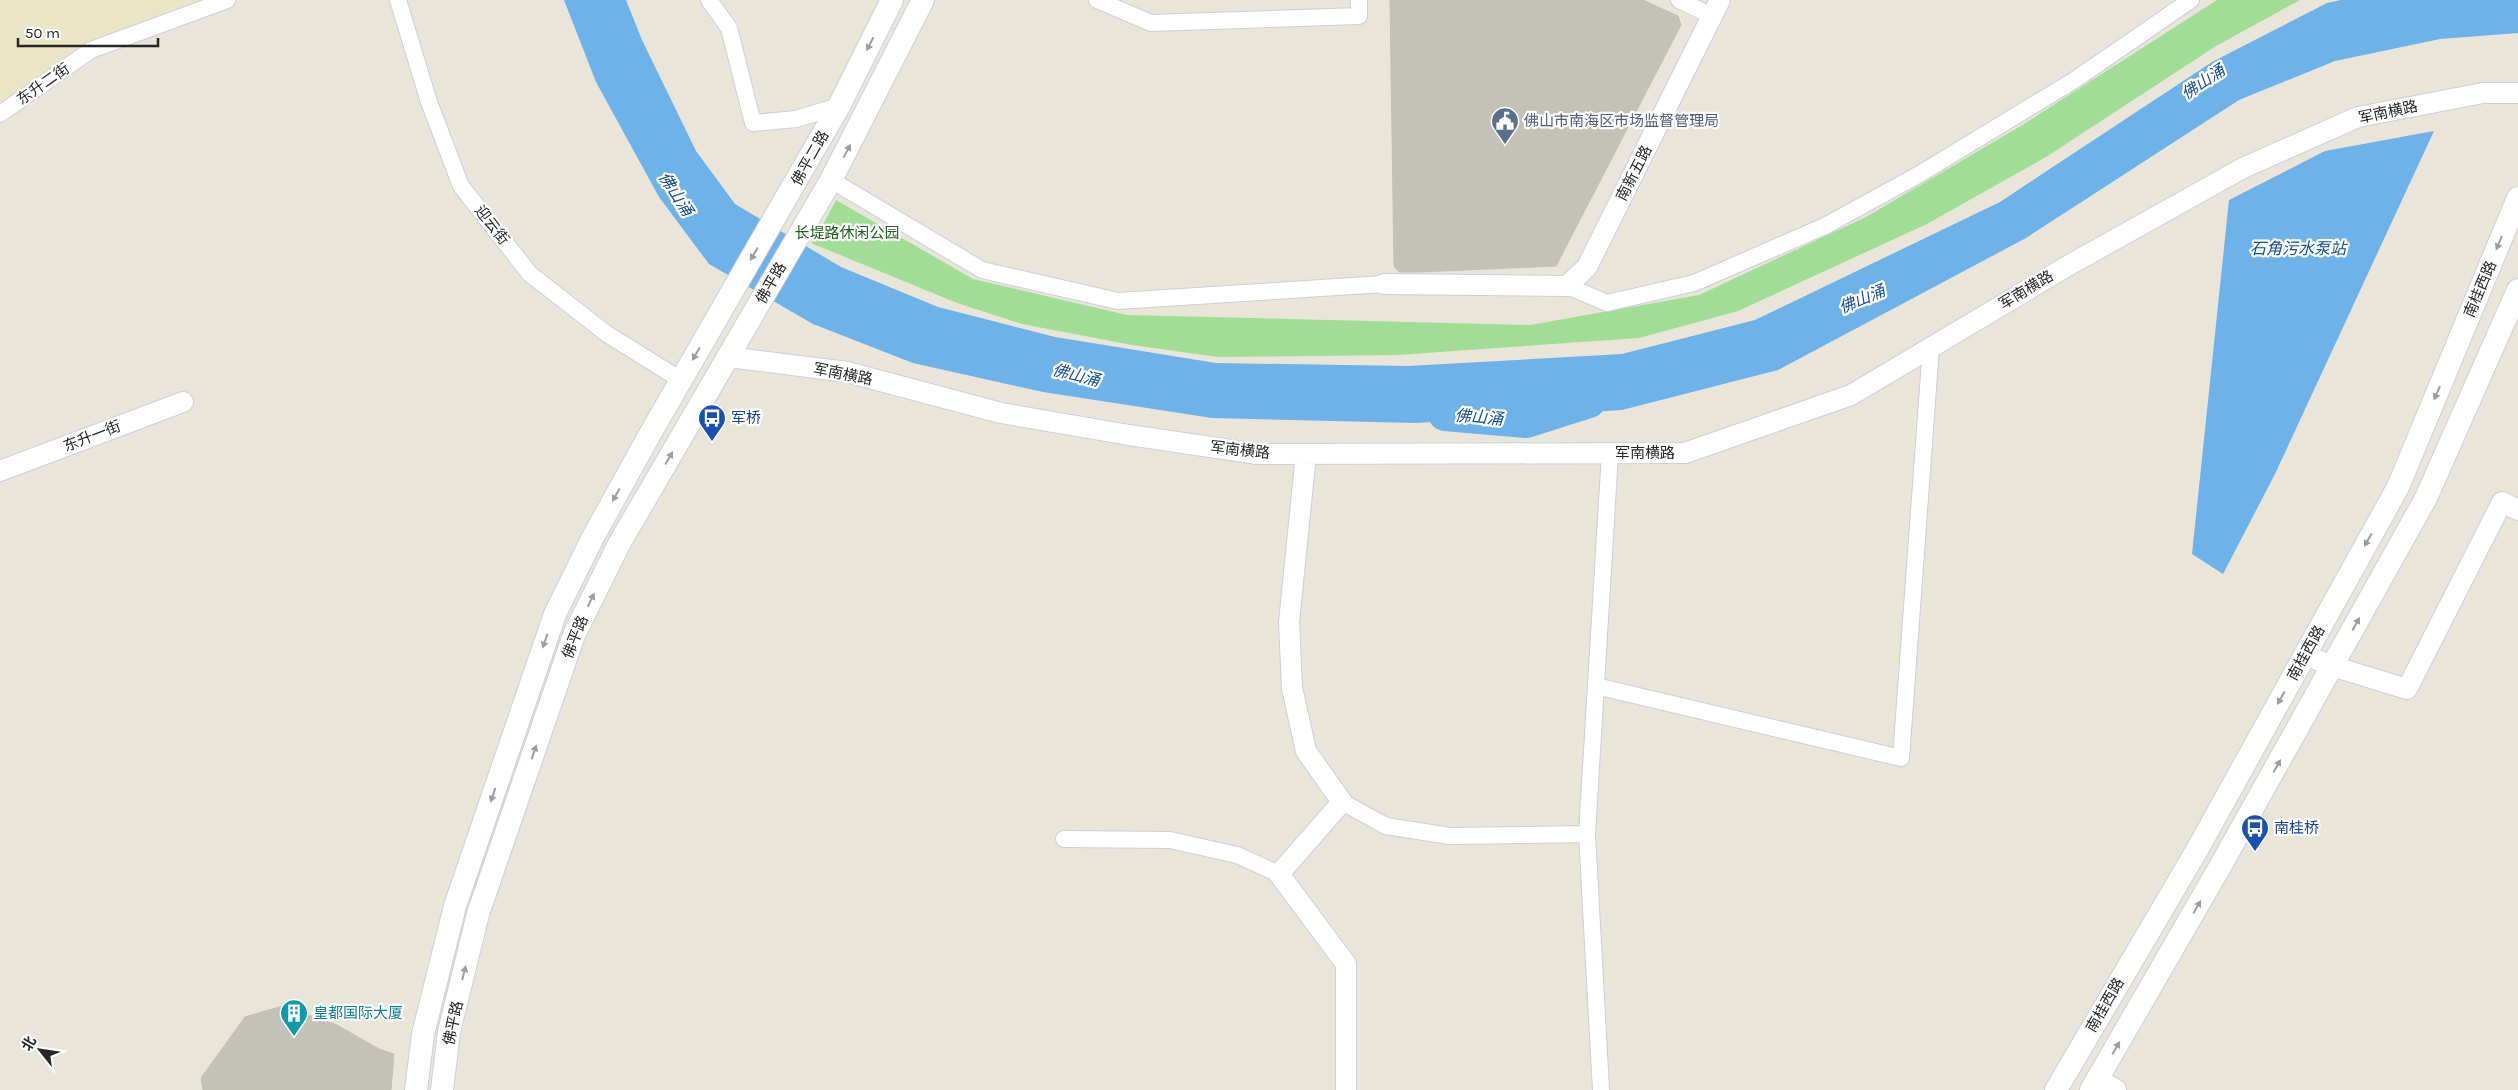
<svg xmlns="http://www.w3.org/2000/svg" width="2518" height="1090" font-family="Karla,'Noto Sans SC',sans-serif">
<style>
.education{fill:#ebe5c7}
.green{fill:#a1de95}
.water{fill:#6db2e9}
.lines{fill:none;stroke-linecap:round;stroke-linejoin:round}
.river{stroke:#6db2e9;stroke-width:34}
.building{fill:#c4c1b8;stroke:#c4c1b2}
.minor-casing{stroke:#cdcedf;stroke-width:18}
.tertiary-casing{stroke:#cdcedf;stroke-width:22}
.secondary-casing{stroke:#cdcedf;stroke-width:24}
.minor{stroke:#fff;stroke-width:16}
.tertiary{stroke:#fff;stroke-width:20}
.secondary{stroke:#fff;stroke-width:22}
.oneway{fill:#9d9d9d}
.labels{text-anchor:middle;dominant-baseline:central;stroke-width:4.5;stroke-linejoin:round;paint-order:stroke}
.street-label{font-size:15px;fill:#262626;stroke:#fff}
.service-label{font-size:15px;fill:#4e5e75;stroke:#fff;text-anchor:start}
.park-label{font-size:15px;fill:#1d5e1b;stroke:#fff}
.transit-label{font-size:15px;fill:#164399;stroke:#fff;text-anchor:start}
.culture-label{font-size:15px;fill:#0d838f;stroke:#fff;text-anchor:start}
.water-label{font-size:16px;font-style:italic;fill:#124d8f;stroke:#fff}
</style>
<rect width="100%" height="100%" fill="#e9e5d8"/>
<path class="education" d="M 0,0 L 227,0 L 91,50 L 0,114 Z"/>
<path class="green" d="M 2217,0 L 2300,0 L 2216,46 L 2046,157 L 1927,224 L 1738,311 L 1639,338 L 1397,355 L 1218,357 L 1132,345 L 1022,324 L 957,303 L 811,243 L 816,238 L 836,200 L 973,279 L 1127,315 L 1530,325 L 1699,295 L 1866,217 L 2019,127 Z"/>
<path class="water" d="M 564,0 L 626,0 L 642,40 L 696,151 L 735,204 L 841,267 L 938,307 L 1055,337 L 1216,363 L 1408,366 L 1622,354 L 1755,320 L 2000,202 L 2212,62 L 2327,3 L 2341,0 L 2518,0 L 2518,33 L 2440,39 L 2335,61 L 2239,100 L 2026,238 L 1778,370 L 1622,410 L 1416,423 L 1212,418 L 1043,392 L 913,363 L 813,324 L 709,264 L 659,197 L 596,82 Z
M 2434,131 L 2275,474 L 2223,574 L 2192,554 L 2229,200 L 2325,151 Z"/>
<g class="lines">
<path class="river" d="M 1445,414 L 1526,421 L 1589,401"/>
</g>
<path class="building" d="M 1390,0 L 1643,0 L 1678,16 L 1681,25 L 1556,266 L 1419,272 L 1399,272 L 1394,266 Z
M 282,1006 L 337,1025 L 379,1049 L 394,1054 L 391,1090 L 203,1090 L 201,1078 L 245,1017 Z"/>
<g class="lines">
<g class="minor-casing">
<path id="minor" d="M 398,0 L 429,102 L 461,186 L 530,274 L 607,334 L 681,380
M 709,0 L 729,28 L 753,123 L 796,119 L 839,106
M 1097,0 L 1151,23 L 1359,16 L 1359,0
M 1679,0 L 1712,16
M 0,114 L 91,50 L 227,0
M 831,180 L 982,270 L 1118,301 L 1384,284
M 1567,286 L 1607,303 L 1694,283 L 1825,226 L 1918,175 L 2073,81 L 2191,0
M 1596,686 L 1901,758 L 1931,347
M 1342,802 L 1386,826 L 1450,836 L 1587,834
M 1064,839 L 1170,840 L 1237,855 L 1279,874
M 1601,1090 L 1587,834 L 1610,453"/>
</g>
<g class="tertiary-casing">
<path id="tertiary" d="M 1384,284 L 1567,286 L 1587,267 L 1720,0
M 728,357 L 847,372 L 1001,413 L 1129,435 L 1258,454 L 1685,453 L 1851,395 L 2071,264 L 2243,168 L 2358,117 L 2483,93 L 2518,93
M 1306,454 L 1289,622 L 1292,688 L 1306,751 L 1342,802 L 1279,874 L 1346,964 L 1346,1090
M 0,471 L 183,402
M 2305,655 L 2332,666 L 2407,689 L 2502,502 L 2518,510"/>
</g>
<g class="secondary-casing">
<path id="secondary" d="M 2097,1080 L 2115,1090
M 416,1090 L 423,1034 L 455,906 L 555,614 L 592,539 L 650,434 L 839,106 L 892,0
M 442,1090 L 449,1032 L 478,914 L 574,635 L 619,544 L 831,180 L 923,0
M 2056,1090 L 2197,850 L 2398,487 L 2518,198
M 2091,1090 L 2221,865 L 2426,498 L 2518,290"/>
</g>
<use href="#minor" class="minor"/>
<use href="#tertiary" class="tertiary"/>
<use href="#secondary" class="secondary"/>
</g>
<defs><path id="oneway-solid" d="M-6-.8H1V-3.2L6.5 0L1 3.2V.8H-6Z" transform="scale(1.25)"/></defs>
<g class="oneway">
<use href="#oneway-solid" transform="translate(870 44) rotate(117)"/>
<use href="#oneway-solid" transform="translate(847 151) rotate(-62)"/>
<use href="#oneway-solid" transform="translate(2499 243) rotate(113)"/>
<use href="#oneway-solid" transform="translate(754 254) rotate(121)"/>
<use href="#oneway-solid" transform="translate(696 354) rotate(120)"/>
<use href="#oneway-solid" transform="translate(2437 393) rotate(113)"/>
<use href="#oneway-solid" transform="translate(669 458) rotate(-60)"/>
<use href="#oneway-solid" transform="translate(616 495) rotate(119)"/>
<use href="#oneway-solid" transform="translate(2368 540) rotate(119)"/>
<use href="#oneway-solid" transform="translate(591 600) rotate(-64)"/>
<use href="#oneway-solid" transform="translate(2356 624) rotate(-61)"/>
<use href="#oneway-solid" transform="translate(545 641) rotate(109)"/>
<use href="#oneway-solid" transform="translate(2281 698) rotate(119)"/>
<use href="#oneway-solid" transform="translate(534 752) rotate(-71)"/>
<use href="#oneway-solid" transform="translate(2277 766) rotate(-61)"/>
<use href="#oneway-solid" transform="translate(493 795) rotate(109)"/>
<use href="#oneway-solid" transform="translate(2197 907) rotate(-60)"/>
<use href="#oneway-solid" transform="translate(464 973) rotate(-76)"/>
<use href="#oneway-solid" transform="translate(2116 1048) rotate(-60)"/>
</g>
<defs>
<g id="civic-pin" transform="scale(1.4375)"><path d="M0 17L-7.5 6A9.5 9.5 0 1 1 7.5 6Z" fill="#5c6f8a" stroke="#fff"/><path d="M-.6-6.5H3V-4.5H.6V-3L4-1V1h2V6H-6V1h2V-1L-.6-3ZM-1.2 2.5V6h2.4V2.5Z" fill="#fff"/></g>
<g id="bus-pin" transform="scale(1.4375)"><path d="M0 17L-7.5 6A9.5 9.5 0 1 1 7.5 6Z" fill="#1a4fb4" stroke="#fff"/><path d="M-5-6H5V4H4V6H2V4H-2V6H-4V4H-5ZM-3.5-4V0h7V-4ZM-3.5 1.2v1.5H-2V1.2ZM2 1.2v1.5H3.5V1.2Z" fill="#fff"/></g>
<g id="building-pin" transform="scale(1.4375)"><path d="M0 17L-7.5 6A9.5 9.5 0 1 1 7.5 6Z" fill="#0f9aa8" stroke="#fff"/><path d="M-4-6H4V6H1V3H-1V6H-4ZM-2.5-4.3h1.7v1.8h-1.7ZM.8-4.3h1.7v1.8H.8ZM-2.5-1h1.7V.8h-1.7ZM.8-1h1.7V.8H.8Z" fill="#fff"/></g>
</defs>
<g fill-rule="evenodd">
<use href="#civic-pin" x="1505" y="121"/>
<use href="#bus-pin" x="712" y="418"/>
<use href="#bus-pin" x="2255" y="828"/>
<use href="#building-pin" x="294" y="1013"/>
</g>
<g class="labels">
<g class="street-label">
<text transform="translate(43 84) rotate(-35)">东升二街</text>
<text transform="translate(2388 112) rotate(-12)">军南横路</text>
<text transform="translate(810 158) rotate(-61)">佛平二路</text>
<text transform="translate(1634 173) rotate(-63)">南新五路</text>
<text transform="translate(492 225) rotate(52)">迎云街</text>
<text transform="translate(771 283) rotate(-60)">佛平路</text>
<text transform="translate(2480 289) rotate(-67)">南桂西路</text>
<text transform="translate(2026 290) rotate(-31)">军南横路</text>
<text transform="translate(843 374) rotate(11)">军南横路</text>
<text transform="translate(92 436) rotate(-21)">东升一街</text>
<text transform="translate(1240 450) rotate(6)">军南横路</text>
<text x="1645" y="453">军南横路</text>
<text transform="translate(575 637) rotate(-68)">佛平路</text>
<text transform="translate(2306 653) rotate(-61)">南桂西路</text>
<text transform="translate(2105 1005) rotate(-60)">南桂西路</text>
<text transform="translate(453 1023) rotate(-78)">佛平路</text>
</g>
<g class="service-label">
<text x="1524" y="121">佛山市南海区市场监督管理局</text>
</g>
<g class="park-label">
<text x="847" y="233">长堤路休闲公园</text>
</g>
<g class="transit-label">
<text x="731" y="418">军桥</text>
<text x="2274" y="828">南桂桥</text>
</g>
<g class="culture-label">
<text x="313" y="1013">皇都国际大厦</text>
</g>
<g class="water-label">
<text transform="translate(2203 82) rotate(-34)">佛山涌</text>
<text transform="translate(676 194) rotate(57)">佛山涌</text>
<text x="2298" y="248">石角污水泵站</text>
<text transform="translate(1862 299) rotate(-23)">佛山涌</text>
<text transform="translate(1076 375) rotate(14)">佛山涌</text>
<text transform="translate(1479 417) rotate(5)">佛山涌</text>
</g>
</g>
<g transform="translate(40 1050) rotate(300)" stroke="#ffffff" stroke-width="4" paint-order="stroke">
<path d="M0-4L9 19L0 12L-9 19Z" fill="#262626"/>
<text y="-8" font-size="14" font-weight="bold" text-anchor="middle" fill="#262626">北</text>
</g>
<path d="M18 38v8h140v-8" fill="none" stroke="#262626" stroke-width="2.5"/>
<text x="25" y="38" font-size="15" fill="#262626" stroke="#ffffff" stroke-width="4" paint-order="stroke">50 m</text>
</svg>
